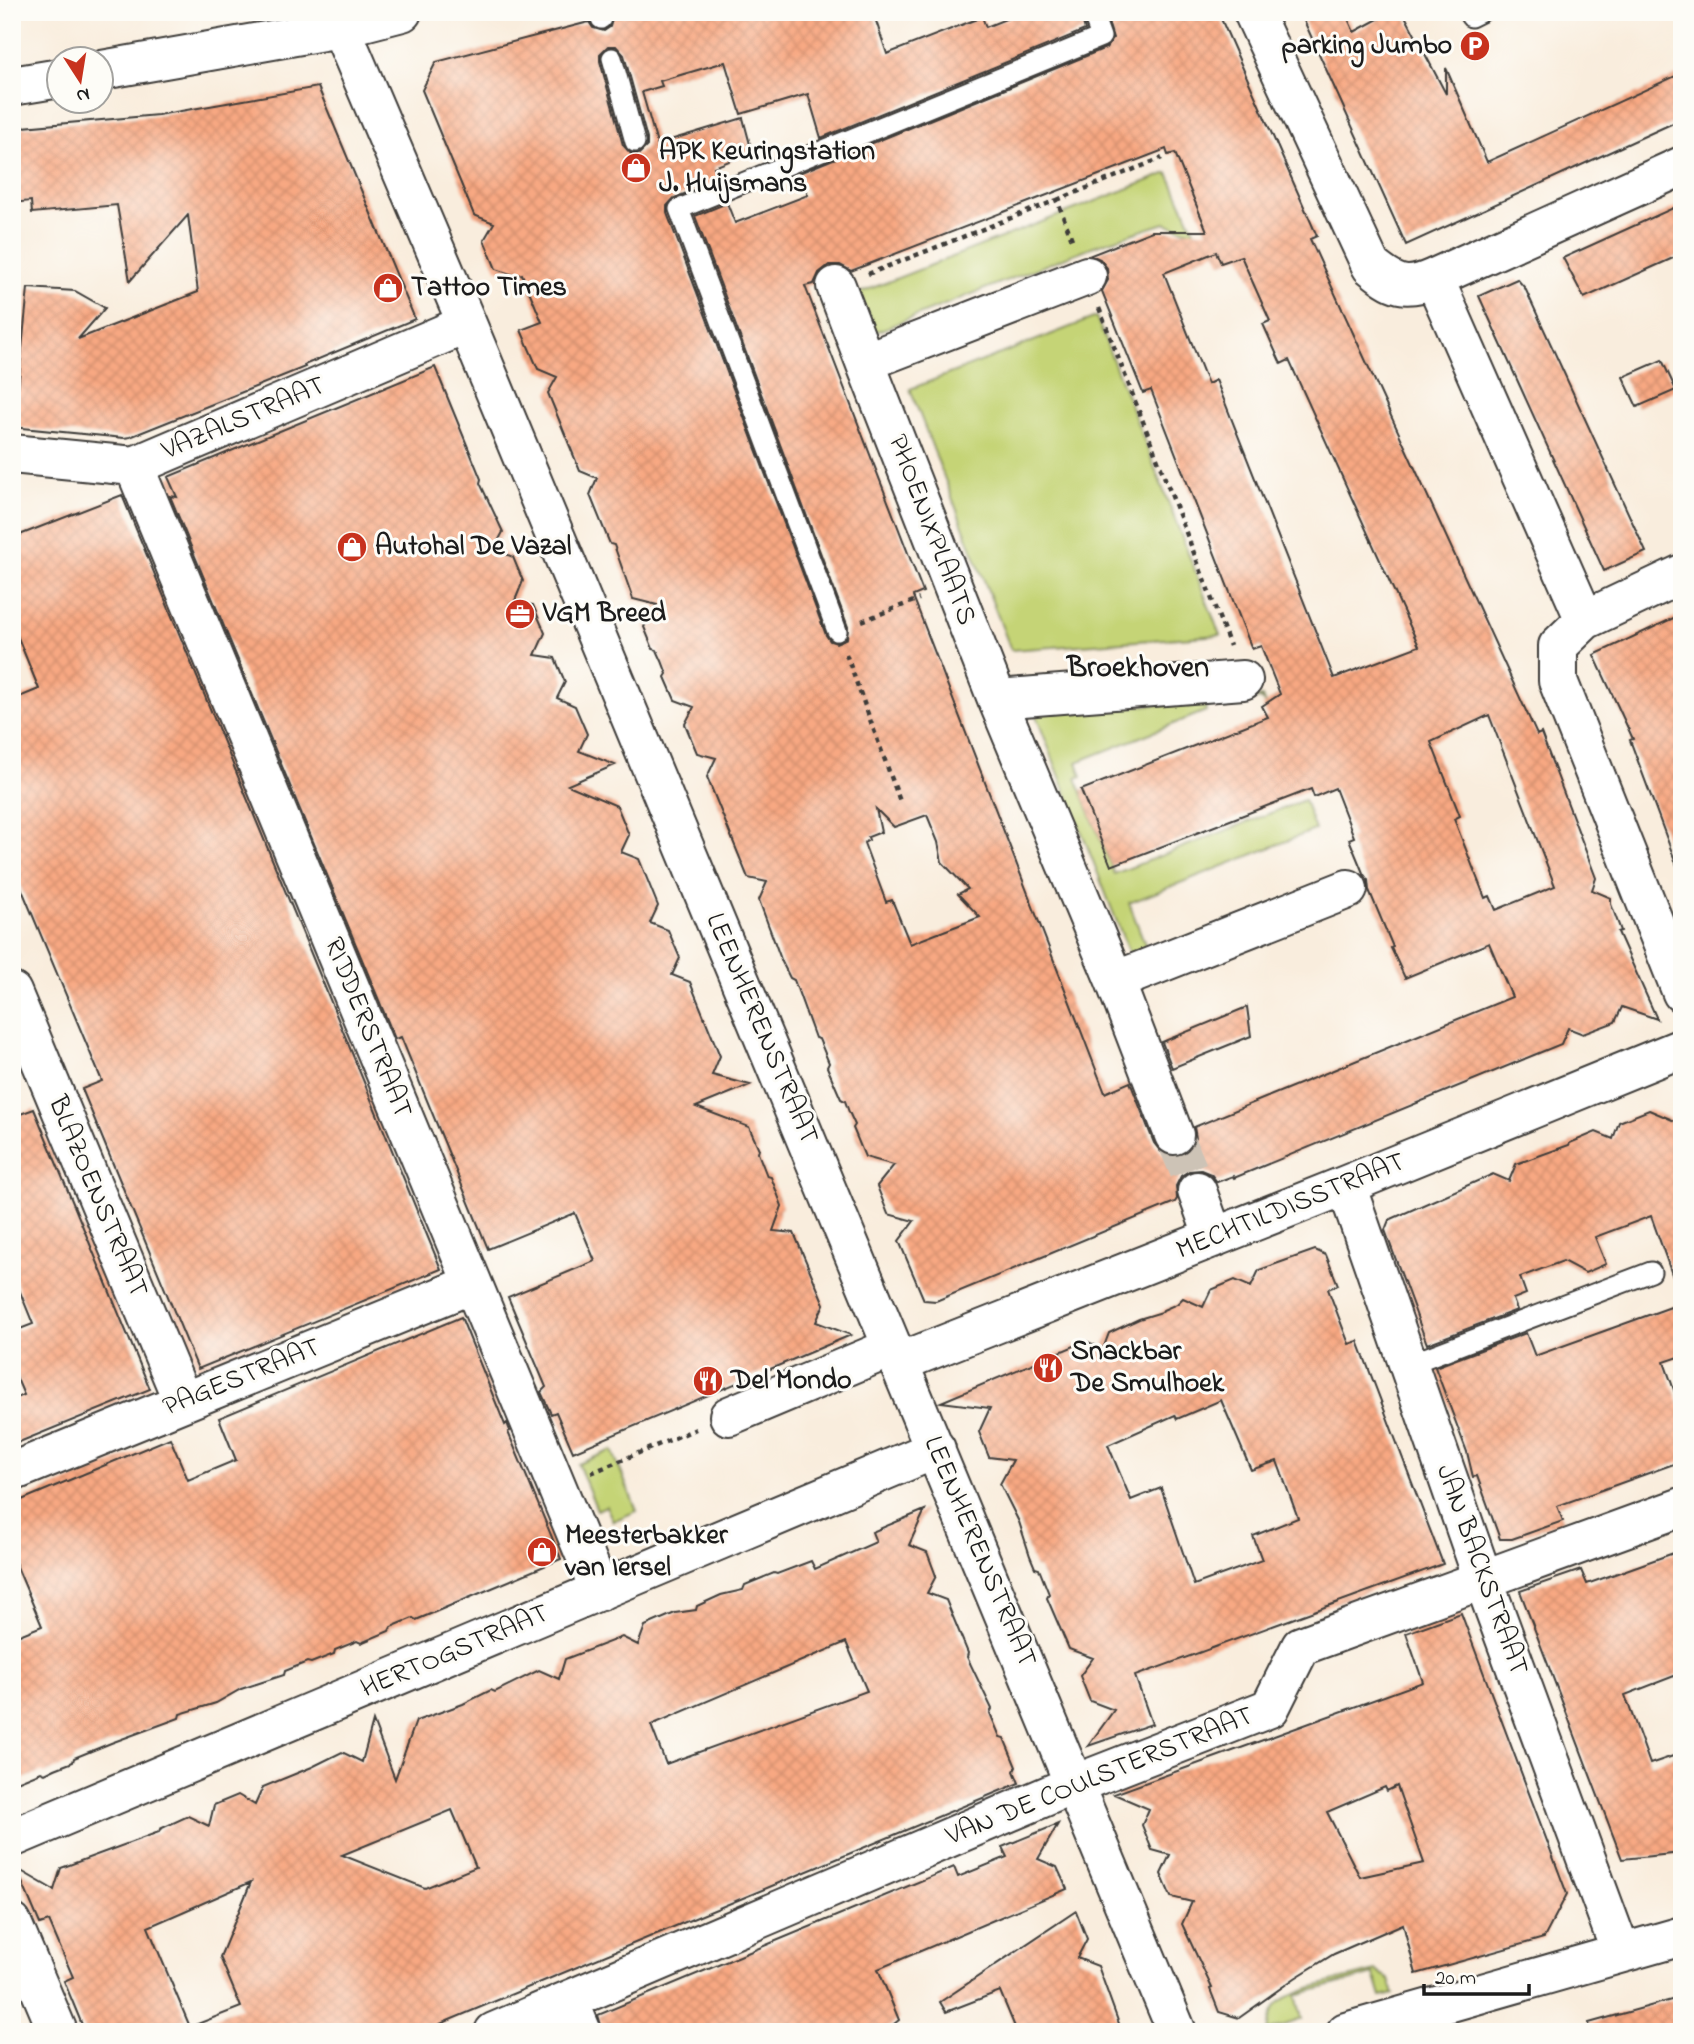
<svg xmlns="http://www.w3.org/2000/svg" width="1694" height="2044" font-family="'Indie Flower',sans-serif">
<style>
.green{fill:#c5d476;stroke:#707849;stroke-width:2}
.building{fill:url(#building-cross-hatch);fill-rule:evenodd}
.lines{fill:none;stroke-linecap:round;stroke-linejoin:round}
.minor-tunnel{stroke:#cdc3b6;stroke-width:38;stroke-dasharray:38 19;stroke-linecap:butt}
.service-casing{stroke:#3d3b39;stroke-width:23}
.minor-casing{stroke:#3d3b39;stroke-width:42}
.tertiary-casing{stroke:#3d3b39;stroke-width:42}
.path{stroke:#3d3b39;stroke-width:4.5;stroke-dasharray:5 5;stroke-linecap:butt}
.service{stroke:#fff;stroke-width:19}
.minor{stroke:#fff;stroke-width:38}
.tertiary{stroke:#fff;stroke-width:38}
.labels{text-anchor:middle;dominant-baseline:central;stroke-width:6;stroke-linejoin:round;paint-order:stroke}
.poi-label{font-size:28px;font-weight:bold;fill:#1c1c1c;stroke:#fdfcf7;text-anchor:start}
.street-label{font-size:28px;fill:#1c1c1c;stroke:#fdfcf7}
.neighbourhood-label{font-size:30px;font-weight:bold;fill:#1c1c1c;stroke:#fdfcf7}
</style>
<defs>
<pattern id="building-cross-hatch" width="8" height="8" patternUnits="userSpaceOnUse" patternTransform="scale(1.75)"><rect width="8" height="8" fill="#f8a882"/><path d="M0 0l8 8M0 8l8-8" fill="none" stroke="#d49070"/></pattern>
</defs>
<rect width="100%" height="100%" fill="#fdfcf7"/>
<filter id="ink" filterUnits="userSpaceOnUse"><feTurbulence type="fractalNoise" baseFrequency=".0143" numOctaves="2"/><feDisplacementMap in="SourceGraphic" scale="14" xChannelSelector="R" yChannelSelector="G"/><feConvolveMatrix kernelMatrix="1 2 1 2 8 2 1 2 1" color-interpolation-filters="sRGB"/></filter>
<filter id="wash" filterUnits="userSpaceOnUse"><feTurbulence type="fractalNoise" baseFrequency=".00686" numOctaves="4" result="noise"/><feDisplacementMap in="SourceGraphic" scale="28" xChannelSelector="R" yChannelSelector="G"/><feGaussianBlur stdDeviation="1.57" result="paint"/><feColorMatrix in="noise" values="0 0 0 0 0 0 0 0 0 0 0 0 0 0 0 0 0 1.4 0 .05"/><feComposite in="paint" operator="in"/></filter>
<g filter="url(#wash)">
<rect width="100%" height="100%" fill="#f9eddd"/>
<path class="green" d="M 1168,173 L 1195,233 L 1165,223 L 1094,246 L 873,333 L 859,293 Z
M 1096,317 L 1220,635 L 1011,650 L 910,389 Z
M 1262,697 L 1265,705 L 1261,699 L 1205,702 L 1206,711 L 1077,762 L 1082,776 L 1076,778 L 1114,874 L 1304,800 L 1315,830 L 1129,903 L 1148,952 L 1131,958 L 1035,713 Z
M 612,1450 L 637,1511 L 613,1521 L 606,1506 L 597,1510 L 578,1464 Z
M 1376,1971 L 1389,1979 L 1394,1994 L 1381,1997 L 1374,1974 L 1296,1995 L 1302,2019 L 1268,2031 C 1269,2020 1272,2009 1281,2001 C 1297,1988 1353,1977 1376,1971 Z"/>
<g id="blocks">
<path class="building" d="M 625,12 L 873,12 L 887,54 L 982,17 L 986,27 L 1023,12 L 1080,12 L 1085,30 L 821,138 L 808,94 L 741,114 L 725,62 L 660,81 L 662,86 L 642,92 L 657,144 L 743,118 L 752,152 L 714,167 L 719,180 L 674,198 L 667,206 L 667,213 L 826,635 L 830,641 L 836,643 L 847,638 L 848,627 L 695,216 L 727,203 L 735,223 L 808,195 L 799,173 L 1106,48 L 1113,38 L 1105,12 L 1218,12 L 1317,236 L 1310,239 L 1537,735 L 1541,733 L 1596,878 L 1592,890 L 1611,898 L 1611,904 L 1621,931 L 1618,932 L 1657,1019 L 1622,1007 L 1615,1022 L 1583,1034 L 1568,1028 L 1561,1044 L 1234,1178 L 1233,1176 L 1217,1182 L 1211,1174 L 1201,1170 L 1189,1171 L 1181,1176 L 1176,1186 L 1177,1199 L 1175,1202 L 936,1301 L 924,1300 L 899,1241 L 914,1221 L 888,1214 L 877,1186 L 894,1165 L 865,1157 L 853,1128 L 855,1125 L 849,1112 L 845,1101 L 841,1099 L 827,1067 L 829,1063 L 819,1039 L 815,1038 L 794,980 L 790,978 L 782,962 L 759,900 L 767,882 L 748,878 L 707,777 L 716,758 L 697,753 L 685,724 L 694,707 L 675,700 L 665,677 L 667,674 L 662,661 L 657,650 L 653,649 L 644,627 L 657,605 L 633,599 L 614,545 L 610,544 L 590,495 L 597,478 L 580,471 L 548,393 L 557,377 L 538,369 L 521,330 L 542,322 L 522,274 L 516,276 L 496,269 L 484,240 L 494,223 L 474,215 L 422,90 L 436,62 L 589,22 L 593,28 L 604,31 L 610,27 L 613,16 ZM 608,46 L 616,46 L 624,55 L 647,139 L 647,146 L 639,154 L 631,154 L 623,145 L 600,61 L 600,54 ZM 1166,149 L 1168,155 L 1175,153 L 1207,231 L 1152,231 L 1091,255 L 1100,259 L 1107,268 L 1108,280 L 1102,291 L 1143,393 L 1151,390 L 1252,649 L 1261,646 L 1280,694 L 1262,706 L 1268,717 L 1081,790 L 1111,866 L 1311,789 L 1314,797 L 1335,788 L 1354,837 L 1349,839 L 1363,873 L 1368,880 L 1369,890 L 1393,947 L 1391,948 L 1405,978 L 1489,943 L 1512,997 L 1194,1127 L 1196,1138 L 1191,1148 L 1182,1155 L 1171,1157 L 1161,1152 L 1154,1143 L 1130,1082 L 1105,1093 L 913,596 L 923,592 L 805,286 L 814,284 L 819,273 L 829,265 L 840,265 L 851,271 ZM 1216,252 L 1221,263 L 1241,256 L 1270,321 L 1263,324 L 1281,364 L 1289,360 L 1419,646 L 1334,678 L 1216,380 L 1208,384 L 1164,273 ZM 1489,715 L 1555,886 L 1496,910 L 1490,896 L 1485,898 L 1454,819 L 1460,816 L 1431,742 ZM 876,809 L 894,827 L 927,815 L 938,842 L 942,862 L 968,889 L 958,894 L 980,917 L 910,944 L 892,900 L 886,902 L 864,843 L 869,840 L 868,837 L 881,832 Z
M 1300,12 L 1345,12 L 1354,32 L 1391,12 L 1403,12 L 1446,94 L 1446,68 L 1487,162 L 1682,73 L 1682,119 L 1406,245 Z
M 318,87 L 415,319 L 304,365 L 305,367 L 130,437 L 124,438 L 12,427 L 12,388 L 18,389 L 28,288 L 75,291 L 105,308 L 78,339 L 198,292 L 188,215 L 130,281 L 117,205 L 32,213 L 31,201 L 12,203 L 12,128 L 158,115 Z
M 1682,204 L 1682,254 L 1584,298 L 1563,258 Z
M 1517,279 L 1525,288 L 1646,552 L 1604,571 L 1479,296 Z
M 1662,360 L 1676,390 L 1637,407 L 1623,377 Z
M 435,367 L 481,479 L 480,483 L 503,532 L 494,549 L 513,557 L 523,581 L 514,603 L 533,605 L 545,633 L 535,655 L 555,658 L 565,682 L 557,698 L 575,706 L 587,734 L 579,751 L 615,765 L 568,785 L 617,806 L 629,835 L 621,852 L 639,859 L 658,906 L 650,923 L 668,930 L 680,958 L 672,975 L 690,982 L 720,1056 L 712,1075 L 750,1085 L 696,1107 L 749,1127 L 759,1149 L 758,1153 L 767,1176 L 771,1177 L 782,1206 L 773,1231 L 794,1233 L 824,1304 L 816,1322 L 851,1335 L 573,1452 L 556,1412 L 551,1414 L 541,1392 L 546,1387 L 508,1297 L 595,1261 L 575,1213 L 488,1249 L 401,1037 L 395,1039 L 170,496 L 177,497 L 168,477 Z
M 122,495 L 441,1269 L 198,1369 L 82,1089 L 102,1081 L 12,866 L 12,700 L 39,689 L 12,623 L 12,538 Z
M 1682,614 L 1682,871 L 1679,871 L 1630,740 L 1633,739 L 1594,655 Z
M 1247,1007 L 1251,1036 L 1172,1068 L 1162,1042 Z
M 34,1109 L 150,1389 L 12,1445 L 12,1400 L 24,1395 L 12,1367 L 12,1332 L 33,1324 L 12,1272 L 12,1117 Z
M 1649,1110 L 1682,1124 L 1682,1290 L 1678,1291 L 1651,1216 L 1595,1237 L 1606,1264 L 1585,1273 L 1563,1261 L 1520,1277 L 1526,1294 L 1513,1299 L 1517,1310 L 1427,1344 L 1385,1230 L 1389,1220 L 1493,1174 L 1509,1181 L 1516,1164 L 1569,1145 L 1570,1143 L 1596,1132 L 1613,1139 L 1619,1122 Z
M 1315,1250 L 1326,1255 L 1338,1285 L 1328,1289 L 1349,1344 L 1358,1341 L 1443,1564 L 1135,1676 L 1152,1724 L 1088,1746 L 1114,1710 L 1090,1701 L 1080,1676 L 1093,1658 L 1069,1649 L 1047,1598 L 1049,1594 L 1039,1569 L 1035,1568 L 1030,1556 L 1019,1522 L 1000,1484 L 1013,1460 L 989,1457 L 979,1432 L 990,1408 L 941,1402 L 1086,1341 L 1103,1349 L 1109,1333 L 1139,1319 L 1162,1312 L 1163,1310 L 1177,1304 L 1183,1298 L 1203,1307 L 1211,1290 L 1235,1280 L 1251,1287 L 1259,1270 ZM 1221,1400 L 1251,1470 L 1277,1461 L 1298,1518 L 1253,1536 L 1262,1560 L 1194,1585 L 1161,1488 L 1131,1500 L 1108,1445 L 1175,1415 L 1177,1419 Z
M 1682,1303 L 1682,1356 L 1664,1362 L 1682,1412 L 1682,1461 L 1557,1506 L 1563,1521 L 1512,1539 L 1500,1539 L 1477,1476 L 1473,1477 L 1467,1452 L 1435,1367 L 1526,1333 L 1535,1356 Z
M 461,1317 L 505,1425 L 507,1423 L 510,1431 L 508,1432 L 561,1559 L 416,1620 L 413,1618 L 391,1627 L 389,1631 L 361,1643 L 357,1641 L 335,1650 L 334,1654 L 311,1663 L 307,1662 L 295,1667 L 285,1671 L 284,1675 L 241,1689 L 216,1703 L 180,1714 L 179,1718 L 111,1743 L 74,1758 L 73,1762 L 55,1769 L 45,1774 L 41,1772 L 12,1784 L 12,1638 L 42,1626 L 12,1555 L 12,1504 L 170,1438 L 188,1480 L 236,1460 L 219,1418 Z
M 925,1510 L 909,1545 L 927,1552 L 936,1576 L 927,1593 L 946,1600 L 968,1653 L 967,1657 L 992,1709 L 990,1713 L 1000,1737 L 1004,1738 L 1016,1767 L 1014,1771 L 1019,1783 L 421,2032 L 85,2032 L 64,1981 L 73,1977 L 49,1921 L 40,1924 L 16,1868 L 54,1890 L 61,1868 L 159,1832 L 160,1829 L 188,1816 L 209,1826 L 214,1805 L 238,1795 L 255,1805 L 263,1787 L 312,1767 L 342,1752 L 362,1762 L 373,1721 L 395,1779 L 416,1721 L 463,1704 L 491,1690 L 495,1692 L 539,1670 L 559,1679 L 565,1659 L 622,1637 L 638,1645 L 645,1626 L 675,1613 L 696,1610 L 697,1606 L 721,1595 L 743,1590 L 745,1585 L 774,1573 L 777,1574 L 811,1561 L 815,1569 L 876,1542 L 872,1532 ZM 846,1642 L 867,1691 L 666,1764 L 651,1725 ZM 452,1810 L 476,1867 L 425,1888 L 342,1855 ZM 251,1882 L 220,1957 L 241,2007 L 190,2027 L 148,1927 Z
M 1682,1550 L 1682,1673 L 1625,1695 L 1650,1764 L 1682,1753 L 1682,1853 L 1622,1859 L 1520,1591 L 1581,1570 L 1587,1584 Z
M 1461,1613 L 1567,1894 L 1544,1938 L 1416,1974 L 1403,1924 L 1334,1954 L 1295,1978 L 1239,2018 L 1219,2012 L 1210,1989 L 1212,1988 L 1182,1924 L 1192,1902 L 1171,1897 L 1161,1874 L 1170,1855 L 1152,1850 L 1142,1825 L 1149,1809 L 1114,1794 L 1423,1682 L 1406,1633 ZM 1397,1786 L 1424,1863 L 1360,1877 L 1327,1812 L 1385,1787 L 1387,1791 Z
M 1058,1824 L 1038,1859 L 1057,1867 L 1067,1889 L 878,1969 L 899,2020 L 884,2032 L 603,2032 L 598,2015 L 954,1867 L 958,1877 L 1007,1857 L 1002,1847 Z
M 1076,1911 L 1087,1939 L 1077,1958 L 1098,1966 L 1122,2032 L 1017,2032 L 1000,1991 L 946,2012 L 940,2002 Z
M 1682,1997 L 1682,2032 L 1590,2032 L 1589,2023 Z"/>
</g>
</g>
<g filter="url(#ink)">
<use href="#blocks" fill-opacity="0" stroke="#3d3b39" stroke-width="2"/>
<g class="lines">
<path class="minor-tunnel" d="M 1174,1135 L 1197,1191"/>
<g class="service-casing">
<path id="service" d="M 599,12 L 601,19
M 1468,12 L 1471,17 L 1481,12
M 612,58 L 635,142
M 837,631 L 679,209 L 1101,37 L 1092,12
M 1407,1365 L 1651,1272"/>
</g>
<g class="minor-casing">
<path id="minor" d="M 334,12 L 467,324 L 1177,2032
M 1253,12 L 1371,266 C 1394,285 1405,291 1434,278 L 1585,620 L 1558,646 L 1558,681 L 1682,993
M 1087,276 L 865,362 L 997,699 L 1115,981 L 1174,1135
M 1434,278 L 1682,166
M 836,286 L 865,362
M 12,454 L 134,466 L 467,324
M 134,466 L 600,1591
M 1585,620 L 1682,574
M 997,699 L 1243,680
M 1115,981 L 1348,889
M 12,992 L 183,1402
M 1346,1185 L 1483,1579 L 1621,1953
M 1197,1191 L 1214,1238
M 900,1362 L 1346,1185 L 1682,1048
M 729,1416 L 893,1347
M 12,1472 L 472,1284
M 12,1838 L 936,1449
M 12,1923 L 58,2032
M 569,2001 L 582,2032
M 494,2032 L 1075,1784 L 1270,1708 L 1301,1646 L 1682,1507
M 1346,2032 L 1682,1936"/>
</g>
<g class="tertiary-casing">
<path id="tertiary" d="M 102,70 L 340,28 L 402,12
M 12,86 L 60,78"/>
</g>
<path class="path" d="M 1057,200 L 1162,158
M 868,274 L 1057,200 L 1073,242
M 1099,308 L 1230,646
M 862,621 L 919,599
M 846,654 L 901,804
M 591,1473 L 696,1429"/>
<use href="#service" class="service"/>
<use href="#minor" class="minor"/>
<use href="#tertiary" class="tertiary"/>
</g>
</g>
<defs>
<g id="parking-disc" transform="scale(1.575)"><circle r="9.5" fill="#c8321e" stroke="#fdfcf7"/><path d="M-3.5-5.5H1a3.5 3.5 0 0 1 0 7H-1V5.5H-3.5ZM-1-3.4V-.6H.8a1.4 1.4 0 0 0 0-2.8Z" fill="#fff"/></g>
<g id="shop-disc" transform="scale(1.575)"><circle r="9.5" fill="#c8321e" stroke="#fdfcf7"/><path d="M-5-2.5h2.3a2.7 3.5 0 0 1 5.4 0H5L5.5 6h-11ZM-1.5-2.5h3a1.5 2.3 0 0 0-3 0Z" fill="#fff"/></g>
<g id="office-disc" transform="scale(1.575)"><circle r="9.5" fill="#c8321e" stroke="#fdfcf7"/><path d="M-6-3h4V-5.5h4V-3h4V5H-6ZM-1-4.5V-3h2v-1.5ZM-6 0V1H6V0Z" fill="#fff"/></g>
<g id="restaurant-disc" transform="scale(1.575)"><circle r="9.5" fill="#c8321e" stroke="#fdfcf7"/><path d="M-5-6h1v4h1v-4h1v4h1v-4h1v5L-1.5 .5V6h-2V.5L-5-1ZM5-6V6H3V1.5H1.5Q1.5-4 5-6Z" fill="#fff"/></g>
</defs>
<g fill-rule="evenodd">
<use href="#parking-disc" x="1475" y="46"/>
<use href="#shop-disc" x="636" y="168"/>
<use href="#shop-disc" x="388" y="288"/>
<use href="#shop-disc" x="352" y="547"/>
<use href="#office-disc" x="520" y="614"/>
<use href="#restaurant-disc" x="1048" y="1368"/>
<use href="#restaurant-disc" x="708" y="1381"/>
<use href="#shop-disc" x="542" y="1552"/>
</g>
<g class="labels">
<g class="poi-label">
<text x="1452" y="46" text-anchor="end">parking Jumbo</text>
<text x="659" y="152">APK Keuringstation<tspan x="659" dy="32">J. Huijsmans</tspan></text>
<text x="411" y="288">Tattoo Times</text>
<text x="375" y="547">Autohal De Vazal</text>
<text x="543" y="614">VGM Breed</text>
<text x="1071" y="1352">Snackbar<tspan x="1071" dy="32">De Smulhoek</tspan></text>
<text x="731" y="1381">Del Mondo</text>
<text x="565" y="1536">Meesterbakker<tspan x="565" dy="32">van Iersel</tspan></text>
</g>
<g class="street-label">
<text transform="translate(244 419) rotate(-23)">VAZALSTRAAT</text>
<text transform="translate(931 530) rotate(69)">PHOENIXPLAATS</text>
<text transform="translate(367 1028) rotate(68)">RIDDERSTRAAT</text>
<text transform="translate(761 1029) rotate(67)">LEENHERENSTRAAT</text>
<text transform="translate(97 1197) rotate(67)">BLAZOENSTRAAT</text>
<text transform="translate(1291 1207) rotate(-22)">MECHTILDISSTRAAT</text>
<text transform="translate(242 1378) rotate(-22)">PAGESTRAAT</text>
<text transform="translate(979 1552) rotate(67)">LEENHERENSTRAAT</text>
<text transform="translate(1481 1570) rotate(70)">JAN BACKSTRAAT</text>
<text transform="translate(455 1652) rotate(-23)">HERTOGSTRAAT</text>
<text transform="translate(1100 1777) rotate(-22)">VAN DE COULSTERSTRAAT</text>
</g>
<g class="neighbourhood-label">
<text x="1138" y="669">Broekhoven</text>
</g>
</g>
<rect width="1694" height="2044" fill="none" stroke="#fdfcf7" stroke-width="42"/>
<g transform="translate(80 80) rotate(168)"><circle r="33" fill="#fdfcf7" stroke="#a3a29f" stroke-width="2"/>
<path d="M0-5L12 26L0 18L-12 26Z" fill="#c8321e"/>
<text y="-10" font-size="19" font-weight="bold" text-anchor="middle" fill="#1c1c1c">N</text>
</g>
<path d="M1424 1984v10h105v-10" fill="none" stroke="#1c1c1c" stroke-width="3.5"/>
<text x="1435" y="1984" font-size="21" fill="#1c1c1c" stroke="#fdfcf7" stroke-width="5" paint-order="stroke">20 m</text>
</svg>
